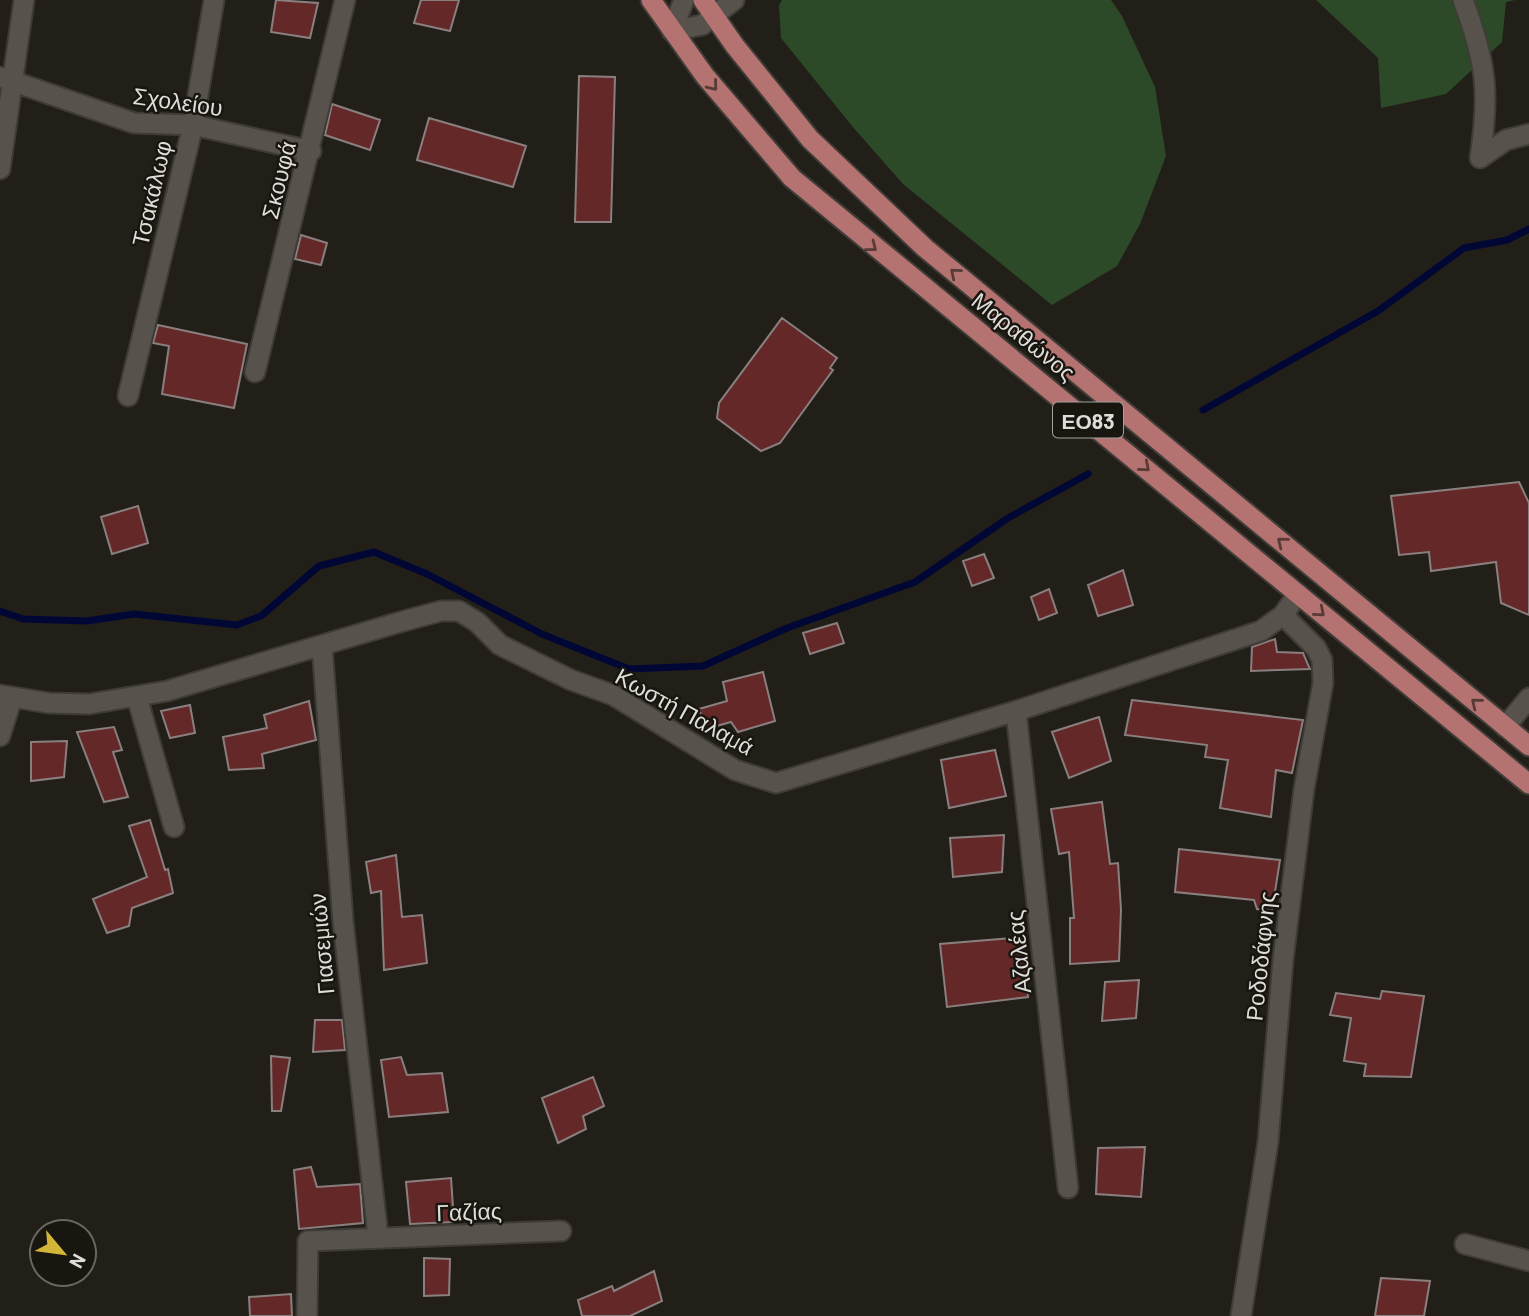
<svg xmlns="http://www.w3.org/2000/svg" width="1529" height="1316" font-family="Barlow,sans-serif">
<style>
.green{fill:#2d4a28}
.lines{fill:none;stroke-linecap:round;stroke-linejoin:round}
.stream{stroke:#010735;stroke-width:7}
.building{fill:#652828;stroke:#897f7f;stroke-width:2}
.minor-casing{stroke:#3f3c37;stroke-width:23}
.primary-casing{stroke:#3f3c37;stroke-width:23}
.minor{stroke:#57534c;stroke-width:19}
.primary{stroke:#b47270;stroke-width:19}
.oneway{stroke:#573b36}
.labels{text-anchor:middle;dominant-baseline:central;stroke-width:5;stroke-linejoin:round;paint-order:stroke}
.shield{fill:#191610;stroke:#a4a19d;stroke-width:2}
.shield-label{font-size:21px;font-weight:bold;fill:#dfddd9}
.street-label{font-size:23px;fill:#dfddd9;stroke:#191610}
</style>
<rect width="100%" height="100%" fill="#221f19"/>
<path class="green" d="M 782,0 L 1111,0 L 1122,16 L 1155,87 L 1166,156 L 1140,224 L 1117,266 L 1052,305 L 903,184 L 852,126 L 781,38 L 779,5 Z
M 1316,0 L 1515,0 L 1506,2 L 1502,42 L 1446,94 L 1381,108 L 1378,58 Z"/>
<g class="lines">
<path class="stream" d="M 1203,410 L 1378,311 L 1464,248 L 1507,240 L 1529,229
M 0,611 L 23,619 L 87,621 L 134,614 L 237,625 L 261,616 L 319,566 L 374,552 L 427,574 L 542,634 L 629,669 L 703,666 L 787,628 L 915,582 L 1008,518 L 1088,474"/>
</g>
<path class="building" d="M 276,0 L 318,3 L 310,38 L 271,32 Z
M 421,0 L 459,0 L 450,31 L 414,23 Z
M 579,76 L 615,77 L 611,222 L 575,222 Z
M 332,104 L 380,120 L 370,150 L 325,135 Z
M 429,118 L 526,146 L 513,187 L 417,160 Z
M 301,235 L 327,243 L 321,265 L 295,259 Z
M 782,318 L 837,358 L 830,368 L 833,370 L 780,443 L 761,451 L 717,418 L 719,403 Z
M 158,325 L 247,344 L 234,408 L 162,394 L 169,346 L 153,343 Z
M 1519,482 L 1529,503 L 1529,615 L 1501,603 L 1496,562 L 1431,571 L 1429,552 L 1399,555 L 1391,496 Z
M 138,506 L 148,543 L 112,554 L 101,517 Z
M 984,554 L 994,578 L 972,586 L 963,561 Z
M 1123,570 L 1133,605 L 1098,616 L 1088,585 Z
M 1049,589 L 1057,613 L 1039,620 L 1031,597 Z
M 837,623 L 844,643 L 810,654 L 803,633 Z
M 1275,639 L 1277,652 L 1303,653 L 1310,669 L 1251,671 L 1252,647 Z
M 763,672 L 775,721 L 738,732 L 731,722 L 706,729 L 699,709 L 727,701 L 723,682 Z
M 1132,700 L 1303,720 L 1292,773 L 1276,770 L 1271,817 L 1220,808 L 1228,760 L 1205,757 L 1207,745 L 1125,735 Z
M 309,701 L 316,740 L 262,754 L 264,768 L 229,770 L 223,737 L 267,728 L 264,715 Z
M 190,705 L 195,733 L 170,738 L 161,711 Z
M 1099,717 L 1111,761 L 1069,778 L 1052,732 Z
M 114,727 L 122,750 L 113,752 L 128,797 L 104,802 L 77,732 Z
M 67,741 L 64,777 L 31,781 L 31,742 Z
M 995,750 L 1006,796 L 949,808 L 941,760 Z
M 1102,802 L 1110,864 L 1118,863 L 1121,910 L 1119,961 L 1070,964 L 1070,918 L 1074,918 L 1069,852 L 1059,854 L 1051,809 Z
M 150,820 L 165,870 L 168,869 L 173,893 L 132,908 L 129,926 L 107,933 L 93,899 L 147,877 L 129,826 Z
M 1004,835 L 1002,872 L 953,877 L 950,838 Z
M 1179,849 L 1280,860 L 1272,911 L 1257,909 L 1254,900 L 1175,892 Z
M 396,855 L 402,917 L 422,915 L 427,963 L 384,970 L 381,891 L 371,893 L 366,862 Z
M 1024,937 L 1028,997 L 947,1007 L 940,944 Z
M 1139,980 L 1136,1018 L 1102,1021 L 1105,982 Z
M 1382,991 L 1424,996 L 1411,1077 L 1364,1076 L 1366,1064 L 1344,1061 L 1351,1018 L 1330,1015 L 1336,993 L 1380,999 Z
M 315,1020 L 342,1020 L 345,1050 L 313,1052 Z
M 271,1056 L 290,1058 L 281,1111 L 272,1111 Z
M 401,1057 L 407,1075 L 442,1073 L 448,1112 L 389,1117 L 381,1060 Z
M 593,1077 L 604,1106 L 583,1116 L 586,1129 L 558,1143 L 542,1098 Z
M 1145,1147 L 1141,1197 L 1096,1194 L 1098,1148 Z
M 311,1167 L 317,1187 L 360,1184 L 363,1223 L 299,1229 L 294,1170 Z
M 451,1178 L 454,1222 L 410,1224 L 406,1182 Z
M 424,1258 L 450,1259 L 449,1295 L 424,1296 Z
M 654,1271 L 662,1301 L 630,1316 L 582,1316 L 578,1300 L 612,1286 L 614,1291 Z
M 1381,1278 L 1430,1281 L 1424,1316 L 1375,1316 Z
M 291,1294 L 292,1316 L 250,1316 L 249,1297 Z"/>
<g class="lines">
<g class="minor-casing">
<path id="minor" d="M 684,0 L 672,31 L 702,25 L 734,0
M 1463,0 C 1486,62 1490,92 1480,158
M 0,77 L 134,123 L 193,125 L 311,151
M 1480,158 L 1506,140 L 1529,134
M 0,169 L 24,0
M 255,372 L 345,0
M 128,396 L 193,125 L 214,0
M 322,646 L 343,921 L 378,1237
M 0,695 L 49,703 L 89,704 L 167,691 L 400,622 L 441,611 L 459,611 L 477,622 L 500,645 L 571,680 L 613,695 L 735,770 L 776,783 L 1016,711 L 1261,631 L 1283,615 L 1298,594
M 137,697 L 174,827
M 1016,711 L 1068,1188
M 1505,727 L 1529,698
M 0,736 L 12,698
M 1465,1244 L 1529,1261
M 307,1316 L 308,1241 L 561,1231
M 1241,1316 L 1268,1142 L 1283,960 L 1304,789 L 1323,683 L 1322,660 L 1316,648 L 1283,615"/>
</g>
<g class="primary-casing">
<path id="primary" d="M 651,0 L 705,76 L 792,178 L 1529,784
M 703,0 L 735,46 L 810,139 L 925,248 L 1529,746"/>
</g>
<use href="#minor" class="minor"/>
<use href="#primary" class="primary"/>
</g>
<defs><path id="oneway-chevron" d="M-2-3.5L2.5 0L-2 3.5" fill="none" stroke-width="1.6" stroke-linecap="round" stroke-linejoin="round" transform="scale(1.75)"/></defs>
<g class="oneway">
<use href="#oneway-chevron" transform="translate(713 86) rotate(51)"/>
<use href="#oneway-chevron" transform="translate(872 247) rotate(38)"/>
<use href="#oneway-chevron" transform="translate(955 273) rotate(-140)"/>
<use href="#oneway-chevron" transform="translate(1145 467) rotate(40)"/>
<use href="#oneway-chevron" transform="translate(1282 542) rotate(-141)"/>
<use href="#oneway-chevron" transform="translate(1320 612) rotate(40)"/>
<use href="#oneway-chevron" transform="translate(1476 703) rotate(-141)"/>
</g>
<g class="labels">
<rect class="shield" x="1053" y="402.5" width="70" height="35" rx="5"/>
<g class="shield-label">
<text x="1088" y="420">ΕΟ83</text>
</g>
<g class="street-label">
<text transform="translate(178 101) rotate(8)">Σχολείου</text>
<text transform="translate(278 180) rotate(-76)">Σκουφά</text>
<text transform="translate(151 193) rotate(-77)">Τσακάλωφ</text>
<text transform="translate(1024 336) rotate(39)">Μαραθώνος</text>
<text transform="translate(685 711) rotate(29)">Κωστή Παλαμά</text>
<text transform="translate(321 944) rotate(-95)">Γιασεμιών</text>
<text transform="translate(1018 952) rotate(-96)">Αζαλέας</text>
<text transform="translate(1260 956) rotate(-84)">Ροδοδάφνης</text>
<text transform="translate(469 1211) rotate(-2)">Γαζίας</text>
</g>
</g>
<g transform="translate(63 1253) rotate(119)"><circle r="33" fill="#191610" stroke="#686660" stroke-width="2"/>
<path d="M0-5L12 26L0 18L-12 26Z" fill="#d2b635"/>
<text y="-10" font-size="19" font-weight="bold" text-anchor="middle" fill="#dfddd9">N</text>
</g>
</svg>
